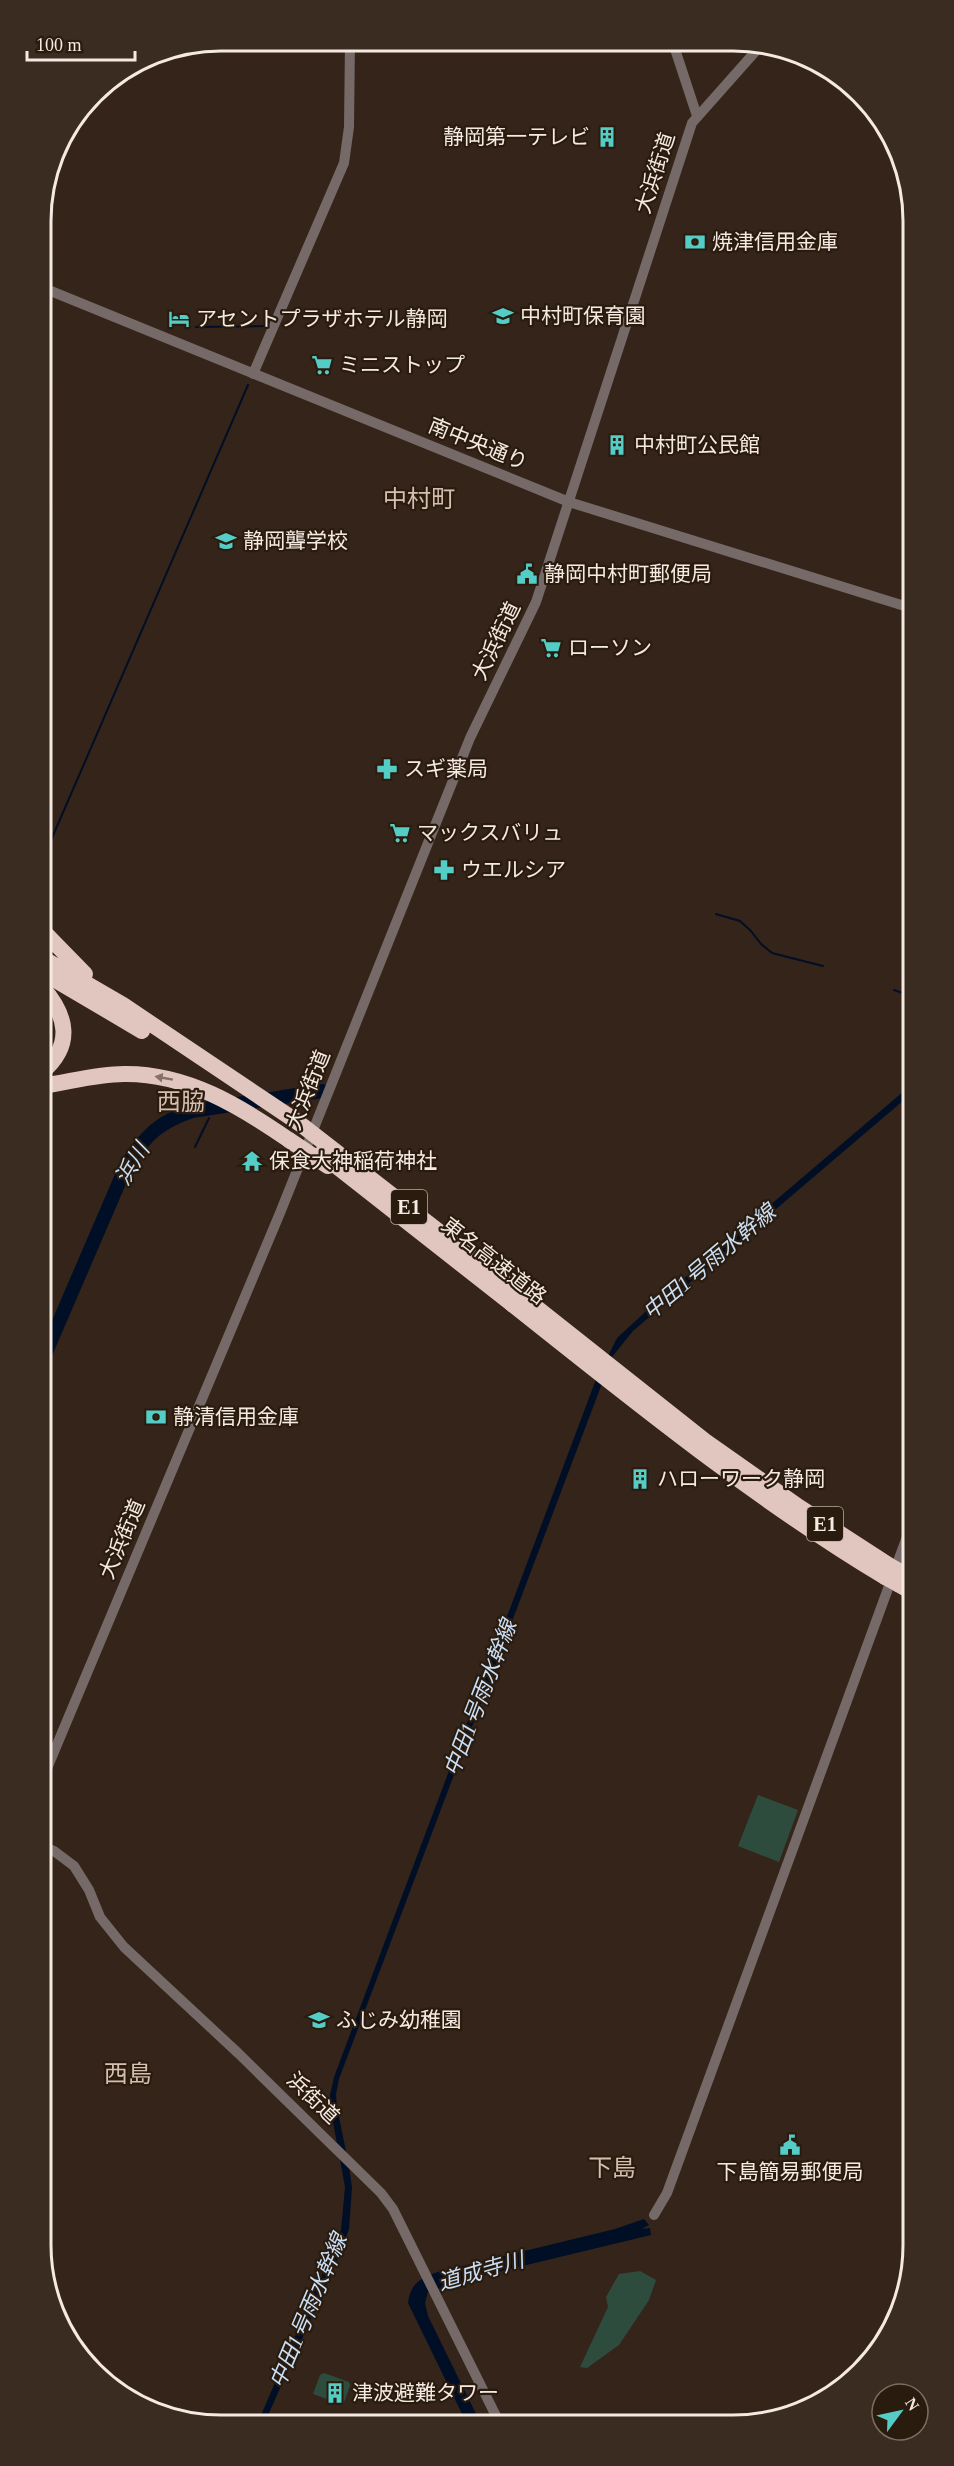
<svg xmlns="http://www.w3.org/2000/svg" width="954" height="2466" font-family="'Times New Roman','Noto Sans JP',serif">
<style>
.green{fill:#2e4c3d}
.water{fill:#000f26}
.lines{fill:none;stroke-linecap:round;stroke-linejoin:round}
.stream{stroke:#000f26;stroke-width:2}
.river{stroke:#000f26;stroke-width:14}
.tertiary{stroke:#756a68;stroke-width:10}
.motorway{stroke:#e1c6bf;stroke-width:16}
.motorway-bridge{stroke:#e1c6bf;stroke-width:16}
.oneway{fill:#867067}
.labels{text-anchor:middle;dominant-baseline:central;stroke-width:4.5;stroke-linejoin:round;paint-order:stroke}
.shield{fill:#2a1b0f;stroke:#b8aca3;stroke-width:1.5}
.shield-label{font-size:20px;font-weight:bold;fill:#f5eae2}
.poi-label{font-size:21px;fill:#f5eae2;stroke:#2a1b0f;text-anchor:start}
.street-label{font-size:21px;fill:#f5eae2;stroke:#2a1b0f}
.water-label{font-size:22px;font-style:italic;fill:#c8dff6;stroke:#2a1b0f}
.quarter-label{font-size:24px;fill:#d4bfb0;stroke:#2a1b0f}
.rim{fill:none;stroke:#f5eae2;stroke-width:3}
</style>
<rect width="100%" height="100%" fill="#352419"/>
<path class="green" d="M 758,1795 L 798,1810 L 779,1862 L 738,1846 Z
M 640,2271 L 656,2280 L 649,2300 L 619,2345 L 587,2368 L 580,2367 L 608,2307 L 606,2297 L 619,2274 Z
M 324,2373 L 349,2382 L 350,2386 L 343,2405 L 313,2394 L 320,2375 Z"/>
<path class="water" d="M 911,1085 L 911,1094 L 633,1331 L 612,1357 L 339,2079 L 336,2094 L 337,2107 L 349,2166 L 352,2188 L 349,2229 L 337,2261 L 265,2422 L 258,2422 L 341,2230 L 345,2187 L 330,2106 L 330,2095 L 334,2077 L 595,1382 L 617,1338 L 654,1304 Z
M 644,2219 L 649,2225 L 642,2229 L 650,2228 L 651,2235 L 477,2277 L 428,2292 L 425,2303 L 428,2316 L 480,2422 L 466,2422 L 408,2303 C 410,2284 421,2277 438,2272 L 615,2229 Z"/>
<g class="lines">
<path class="stream" d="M 196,327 L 268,326
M 42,861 L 248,385
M 716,914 L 740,921 L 751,931 L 761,944 L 772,953 L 823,966
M 894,990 L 911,996
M 195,1147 L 209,1118"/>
<path class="river" d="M 43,1359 L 127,1164 C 146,1135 159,1122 192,1111 L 322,1091"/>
<path class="tertiary" d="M 673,43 L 697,116
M 41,287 L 569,502 L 911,608
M 253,374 L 344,163 L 349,127 L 350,41
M 43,1778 L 280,1213 L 470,738 L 536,602 L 692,123 L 762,44
M 43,1847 L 54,1851 L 74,1866 L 89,1890 L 100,1917 L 124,1947 L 238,2053 L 381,2193 L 393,2209 L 499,2422
M 654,2215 L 667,2193 L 912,1523"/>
<path class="motorway" d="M 42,930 L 85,974
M 42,958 L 123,1005 L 299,1123
M 42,972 L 142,1031
M 42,987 C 67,1015 74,1045 42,1072
M 42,1086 C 70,1082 96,1074 124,1074 C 186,1073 240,1106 289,1140
M 518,1293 L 705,1441 L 799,1507 L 890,1566
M 512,1304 C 633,1400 752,1497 885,1577
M 898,1584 L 912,1592"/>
<path class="motorway-bridge" d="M 299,1123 L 518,1293
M 289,1140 L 328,1166
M 321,1154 L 512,1304
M 890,1566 L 903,1573
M 885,1577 L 898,1584"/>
</g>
<defs><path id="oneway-solid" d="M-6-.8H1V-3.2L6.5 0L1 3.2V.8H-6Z" transform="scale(1.5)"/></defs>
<use class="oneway" href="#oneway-solid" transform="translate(164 1078) rotate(-170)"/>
<defs>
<g id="building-bare" transform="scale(1.62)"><path d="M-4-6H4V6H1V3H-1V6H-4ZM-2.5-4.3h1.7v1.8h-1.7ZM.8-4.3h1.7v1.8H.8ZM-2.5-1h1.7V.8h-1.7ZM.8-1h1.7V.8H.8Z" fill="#54cdc7" stroke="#2a1b0f" stroke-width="2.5" paint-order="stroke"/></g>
<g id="bank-bare" transform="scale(1.62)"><path d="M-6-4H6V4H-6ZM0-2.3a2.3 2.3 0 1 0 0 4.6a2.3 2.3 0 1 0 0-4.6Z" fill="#54cdc7" stroke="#2a1b0f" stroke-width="2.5" paint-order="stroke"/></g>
<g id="school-bare" transform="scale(1.62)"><path d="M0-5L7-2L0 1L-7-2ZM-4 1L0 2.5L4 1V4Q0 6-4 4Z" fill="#54cdc7" stroke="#2a1b0f" stroke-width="2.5" paint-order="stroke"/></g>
<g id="hotel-bare" transform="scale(1.62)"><path d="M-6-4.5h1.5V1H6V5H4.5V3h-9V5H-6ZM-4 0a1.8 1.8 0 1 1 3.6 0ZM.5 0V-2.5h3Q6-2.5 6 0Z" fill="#54cdc7" stroke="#2a1b0f" stroke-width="2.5" paint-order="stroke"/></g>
<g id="supermarket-bare" transform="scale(1.62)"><path d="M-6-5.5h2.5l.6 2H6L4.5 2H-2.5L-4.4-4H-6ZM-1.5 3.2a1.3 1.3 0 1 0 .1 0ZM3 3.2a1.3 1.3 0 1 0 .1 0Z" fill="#54cdc7" stroke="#2a1b0f" stroke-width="2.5" paint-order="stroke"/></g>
<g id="civic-bare" transform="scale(1.62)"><path d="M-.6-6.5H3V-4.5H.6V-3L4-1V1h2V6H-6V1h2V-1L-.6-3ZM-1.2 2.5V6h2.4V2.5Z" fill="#54cdc7" stroke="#2a1b0f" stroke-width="2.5" paint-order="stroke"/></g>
<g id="pharmacy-bare" transform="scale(1.62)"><path d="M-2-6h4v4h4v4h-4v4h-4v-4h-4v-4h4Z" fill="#54cdc7" stroke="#2a1b0f" stroke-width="2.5" paint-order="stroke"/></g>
<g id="temple-bare" transform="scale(1.62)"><path d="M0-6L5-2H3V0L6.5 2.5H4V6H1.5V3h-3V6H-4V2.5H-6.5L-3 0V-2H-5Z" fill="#54cdc7" stroke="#2a1b0f" stroke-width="2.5" paint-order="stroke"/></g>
</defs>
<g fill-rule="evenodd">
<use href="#building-bare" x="607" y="137"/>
<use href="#bank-bare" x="695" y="242"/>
<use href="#school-bare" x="503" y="316"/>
<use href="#hotel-bare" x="179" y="319"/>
<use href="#supermarket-bare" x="322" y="365"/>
<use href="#building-bare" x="617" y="445"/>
<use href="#school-bare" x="226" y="541"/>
<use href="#civic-bare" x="527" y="574"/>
<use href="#supermarket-bare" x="551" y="648"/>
<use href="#pharmacy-bare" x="387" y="769"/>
<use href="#supermarket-bare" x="400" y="833"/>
<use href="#pharmacy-bare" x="444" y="870"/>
<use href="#temple-bare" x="252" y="1161"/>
<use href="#bank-bare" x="156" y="1417"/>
<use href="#building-bare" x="640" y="1479"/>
<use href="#school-bare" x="319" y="2020"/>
<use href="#civic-bare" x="790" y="2145"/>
<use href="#building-bare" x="335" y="2393"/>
</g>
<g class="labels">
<g class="shield">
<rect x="391" y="1190" width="36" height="34" rx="4.5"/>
<rect x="807" y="1507" width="36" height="34" rx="4.5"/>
</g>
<g class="shield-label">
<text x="409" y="1207">E1</text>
<text x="825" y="1524">E1</text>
</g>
<g class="poi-label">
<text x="590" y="137" text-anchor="end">静岡第一テレビ</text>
<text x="712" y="242">焼津信用金庫</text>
<text x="520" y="316">中村町保育園</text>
<text x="196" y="319">アセントプラザホテル静岡</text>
<text x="339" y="365">ミニストップ</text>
<text x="634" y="445">中村町公民館</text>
<text x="243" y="541">静岡聾学校</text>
<text x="544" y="574">静岡中村町郵便局</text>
<text x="568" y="648">ローソン</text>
<text x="404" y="769">スギ薬局</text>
<text x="417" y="833">マックスバリュ</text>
<text x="461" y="870">ウエルシア</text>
<text x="269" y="1161">保食大神稲荷神社</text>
<text x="173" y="1417">静清信用金庫</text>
<text x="657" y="1479">ハローワーク静岡</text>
<text x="336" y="2020">ふじみ幼稚園</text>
<text x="790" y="2172" text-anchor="middle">下島簡易郵便局</text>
<text x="352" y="2393">津波避難タワー</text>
</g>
<g class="street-label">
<text transform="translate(655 173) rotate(-72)">大浜街道</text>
<text transform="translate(478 444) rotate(22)">南中央通り</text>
<text transform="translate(496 641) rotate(-64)">大浜街道</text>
<text transform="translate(308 1090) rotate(-68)">大浜街道</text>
<text transform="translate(494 1261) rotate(38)">東名高速道路</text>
<text transform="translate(122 1539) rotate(-67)">大浜街道</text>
<text transform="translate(313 2098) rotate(44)">浜街道</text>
</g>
<g class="water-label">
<text transform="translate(132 1164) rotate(-59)">浜川</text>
<text transform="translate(709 1262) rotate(-40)">中田1号雨水幹線</text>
<text transform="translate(480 1698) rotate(-69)">中田1号雨水幹線</text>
<text transform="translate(481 2271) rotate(-16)">道成寺川</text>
<text transform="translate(308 2311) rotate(-67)">中田1号雨水幹線</text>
</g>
<g class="quarter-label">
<text x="419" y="499">中村町</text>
<text x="181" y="1102">西脇</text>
<text x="128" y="2074">西島</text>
<text x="612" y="2168">下島</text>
</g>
</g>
<path d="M0 0H954V2466H0ZM221 51H733A170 170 0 0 1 903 221V2245A170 170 0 0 1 733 2415H221A170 170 0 0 1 51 2245V221A170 170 0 0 1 221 51Z" fill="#3a2c20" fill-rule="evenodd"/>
<path class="rim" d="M221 51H733A170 170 0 0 1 903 221V2245A170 170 0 0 1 733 2415H221A170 170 0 0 1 51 2245V221A170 170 0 0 1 221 51Z"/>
<g transform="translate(900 2412) rotate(57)"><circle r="28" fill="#2a1b0f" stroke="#7b6e63" stroke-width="1.5"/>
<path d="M0-4.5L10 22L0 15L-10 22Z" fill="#54cdc7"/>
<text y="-9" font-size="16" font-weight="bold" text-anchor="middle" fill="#f5eae2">N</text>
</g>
<path d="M27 51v9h108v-9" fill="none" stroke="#f5eae2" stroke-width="3"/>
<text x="36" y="51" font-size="18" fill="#f5eae2" stroke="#2a1b0f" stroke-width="4.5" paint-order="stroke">100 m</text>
</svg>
